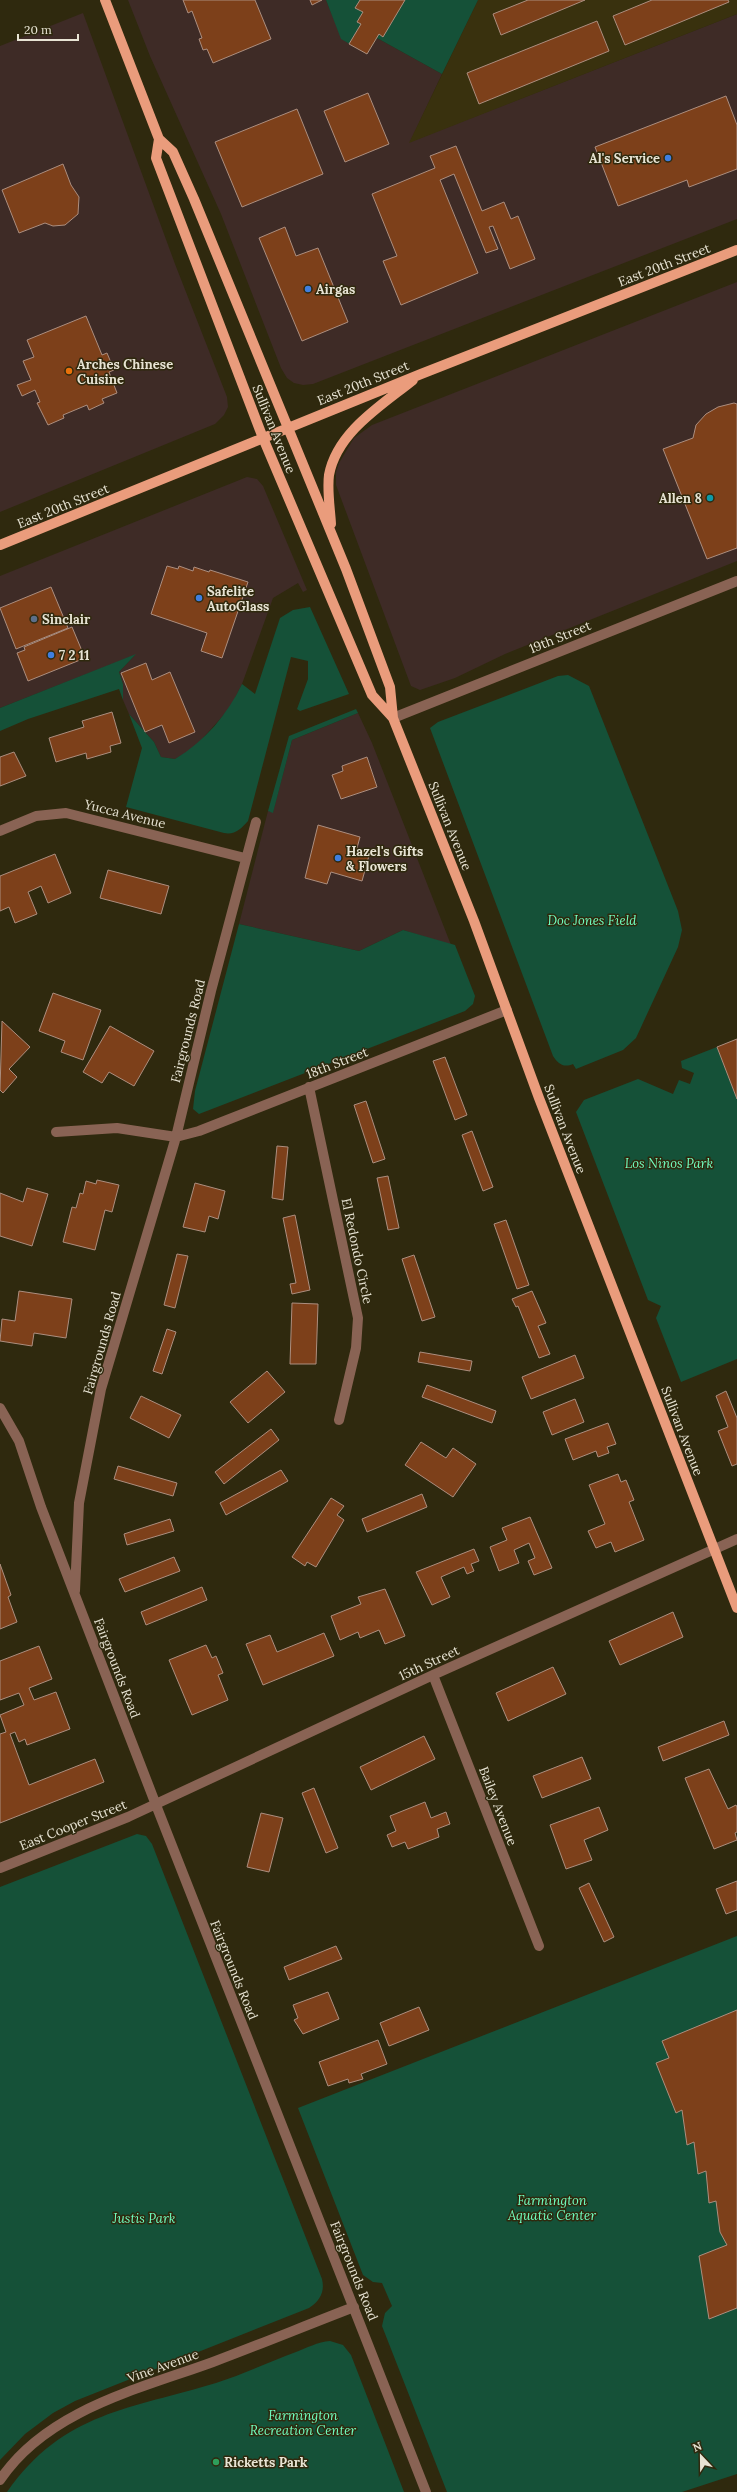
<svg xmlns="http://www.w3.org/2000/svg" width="737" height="2492" font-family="Lora,serif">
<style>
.commercial{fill:#3e2b26}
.built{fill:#39310e}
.green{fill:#155138}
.building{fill:#7d401a;stroke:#ac8e7f}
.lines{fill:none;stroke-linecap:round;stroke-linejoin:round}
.minor{stroke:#896354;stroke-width:10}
.major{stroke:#ea9c7c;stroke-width:10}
.shop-dot{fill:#3f7fe0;stroke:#2f290e;stroke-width:1.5}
.food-dot{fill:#e8710a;stroke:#2f290e;stroke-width:1.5}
.culture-dot{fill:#0f9aa8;stroke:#2f290e;stroke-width:1.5}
.service-dot{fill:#5c6f8a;stroke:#2f290e;stroke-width:1.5}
.leisure-dot{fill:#2e9e5b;stroke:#2f290e;stroke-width:1.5}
.labels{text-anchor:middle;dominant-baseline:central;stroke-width:3;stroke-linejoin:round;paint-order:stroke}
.poi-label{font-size:13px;font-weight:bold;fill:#e8e4d4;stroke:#2f290e;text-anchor:start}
.street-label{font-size:13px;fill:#e8e4d4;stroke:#2f290e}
.park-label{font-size:13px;font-style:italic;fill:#70ffc1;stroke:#2f290e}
</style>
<rect width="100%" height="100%" fill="#2f290e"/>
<path class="commercial" d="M 128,0 L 326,0 L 342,39 L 367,54 L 377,38 L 442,74 L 410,142 L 737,14 L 737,219 L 313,384 L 303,385 L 294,383 L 287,378 L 281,368 L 221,214 L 150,56 Z
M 83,13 L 175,264 L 227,397 L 228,407 L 224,415 L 215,424 L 0,512 L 0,46 Z
M 737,282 L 737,561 L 505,654 L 455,678 L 420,690 L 411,686 L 336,485 L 336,472 L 339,463 L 354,438 L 372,425 Z
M 247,477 L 257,479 L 263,486 L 307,590 L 303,592 L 298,583 L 273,598 L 242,684 L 230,708 L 193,749 L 175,759 L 161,757 L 154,742 L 129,714 L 123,700 L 123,684 L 119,672 L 135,655 L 0,708 L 0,576 Z
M 358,713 L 372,743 L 451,945 L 403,930 L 359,951 L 239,924 L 268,811 L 273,812 L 292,740 Z"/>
<path class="built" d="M 478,0 L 737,0 L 737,14 L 409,143 Z"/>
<path class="green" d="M 326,0 L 478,0 L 442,74 L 377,38 L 367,54 L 341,39 Z
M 310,607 L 349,694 L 300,711 L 297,709 L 308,679 L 308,661 L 291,657 L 248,821 C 241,829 235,835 224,833 L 126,807 L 142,748 L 129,714 L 154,742 L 161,757 L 175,759 C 205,741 227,715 242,684 L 255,694 L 280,618 L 293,610 Z
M 136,654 L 119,672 L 123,684 L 123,700 L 119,689 L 28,719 L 0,731 L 0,708 Z
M 568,675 L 589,686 L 678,911 L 682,930 L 678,947 L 636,1038 L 623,1050 L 576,1069 L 573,1064 C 564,1068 558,1064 553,1056 L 430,728 L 438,722 L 558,676 Z
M 356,709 L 358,713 L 292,740 L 273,813 L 268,811 L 289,736 Z
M 239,924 L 359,951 L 403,930 L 455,945 L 475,996 L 473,1004 L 465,1011 L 199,1114 L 193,1109 L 195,1091 Z
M 717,1047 L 737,1099 L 737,1359 L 681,1382 L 656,1318 L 661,1306 L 648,1300 L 576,1112 L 584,1100 L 638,1079 L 673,1094 L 679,1080 L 690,1084 L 694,1073 L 682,1068 L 681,1061 Z
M 137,1834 L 146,1836 L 152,1844 L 322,2279 C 325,2292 320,2301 309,2308 L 75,2401 L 53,2413 L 25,2434 L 0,2460 L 0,1887 Z
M 737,1936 L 737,2474 L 682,2492 L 447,2492 L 382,2326 L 385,2313 L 392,2306 L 382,2283 L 373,2282 L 363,2275 L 298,2108 Z
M 330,2341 L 343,2345 L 351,2355 L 404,2492 L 7,2492 C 64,2411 132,2409 216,2383 C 243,2374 269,2362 296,2352 C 306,2348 318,2342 330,2341 Z"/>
<path class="building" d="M 183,0 L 255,0 L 271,39 L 213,63 L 207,49 L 203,50 L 199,39 L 202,38 L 192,11 L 188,13 Z
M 310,0 L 322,0 L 312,5 Z
M 360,0 L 405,0 L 383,37 L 379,34 L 367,54 L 349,44 L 361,24 L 357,22 L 363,12 L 355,8 Z
M 528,0 L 585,0 L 501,35 L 493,14 Z
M 652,0 L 728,0 L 729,2 L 625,45 L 613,16 Z
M 597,21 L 609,51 L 479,104 L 467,73 Z
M 368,93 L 389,144 L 345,162 L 324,111 Z
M 726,96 L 737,125 L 737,169 L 689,187 L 687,180 L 618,206 L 595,147 Z
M 297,109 L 323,174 L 242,207 L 215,142 Z
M 456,146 L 482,211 L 504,202 L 511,219 L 518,216 L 535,259 L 510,269 L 493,226 L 489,227 L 498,249 L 486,253 L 454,174 L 440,180 L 478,273 L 401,305 L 383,261 L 397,256 L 372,194 L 435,168 L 430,156 Z
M 63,164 L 71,185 L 79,197 L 78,214 L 65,225 L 53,226 L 45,223 L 19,233 L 2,190 Z
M 285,227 L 296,256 L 318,248 L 348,322 L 302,341 L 259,238 Z
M 86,316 L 102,355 L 107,353 L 114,370 L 109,372 L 117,393 L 102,399 L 104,403 L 89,410 L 87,405 L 63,415 L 64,418 L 48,425 L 37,403 L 40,402 L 35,390 L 22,396 L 17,385 L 31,380 L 23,361 L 34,357 L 27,340 Z
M 734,403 L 737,404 L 737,548 L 707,559 L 663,449 L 693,438 L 696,425 L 706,414 L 718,407 Z
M 167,566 L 178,569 L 179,566 L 193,571 L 194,567 L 209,572 L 210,570 L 248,582 L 222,658 L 201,651 L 207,633 L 151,614 Z
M 51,587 L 68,628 L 16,649 L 0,608 Z
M 72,627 L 85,658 L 28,681 L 17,653 L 25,650 L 24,647 Z
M 146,663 L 152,680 L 170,672 L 195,732 L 169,743 L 162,725 L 145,732 L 121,673 Z
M 112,712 L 121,743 L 110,746 L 111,752 L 87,759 L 86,753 L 56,762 L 49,738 L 84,727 L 82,721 Z
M 14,752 L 26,776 L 0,786 L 0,757 Z
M 367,757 L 377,787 L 341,799 L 332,775 L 343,771 L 342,766 Z
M 318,825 L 360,837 L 357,848 L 370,852 L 362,881 L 331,872 L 327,884 L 305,878 Z
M 55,854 L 71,893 L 48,903 L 41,886 L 28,892 L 37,914 L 15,923 L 9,907 L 0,911 L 0,876 Z
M 108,870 L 169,886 L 161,914 L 100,898 Z
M 53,993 L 101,1010 L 83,1060 L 61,1052 L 65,1041 L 39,1031 Z
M 2,1021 L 30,1047 L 9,1069 L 17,1077 L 3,1093 L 0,1090 Z
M 110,1026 L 154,1051 L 134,1086 L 109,1072 L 102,1083 L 83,1072 Z
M 737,1039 L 737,1099 L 717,1047 Z
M 445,1057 L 467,1115 L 455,1120 L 433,1061 Z
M 366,1101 L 385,1159 L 373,1163 L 354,1105 Z
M 472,1131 L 493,1187 L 483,1191 L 462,1135 Z
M 277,1146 L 288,1147 L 283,1200 L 272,1198 Z
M 388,1176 L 399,1228 L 388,1230 L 377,1178 Z
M 97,1180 L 119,1185 L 112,1212 L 105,1210 L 95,1250 L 63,1242 L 72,1207 L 76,1208 L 80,1193 L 83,1194 L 86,1181 L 96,1184 Z
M 195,1183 L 225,1191 L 218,1219 L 209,1216 L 205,1232 L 183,1227 Z
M 27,1188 L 48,1194 L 32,1246 L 0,1236 L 0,1193 L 23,1202 Z
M 295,1215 L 310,1290 L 292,1294 L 290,1284 L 296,1283 L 283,1218 Z
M 506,1220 L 529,1285 L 517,1289 L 494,1224 Z
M 177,1254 L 188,1256 L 175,1308 L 164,1305 Z
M 414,1255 L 435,1317 L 422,1321 L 402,1259 Z
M 19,1291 L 72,1299 L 66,1338 L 34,1333 L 32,1346 L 0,1341 L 2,1319 L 15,1321 Z
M 532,1291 L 546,1323 L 538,1326 L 550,1354 L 539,1358 L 518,1306 L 516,1307 L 512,1299 Z
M 292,1303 L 318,1304 L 316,1364 L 290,1364 Z
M 167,1329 L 176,1332 L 162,1374 L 153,1371 Z
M 420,1352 L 472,1361 L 470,1371 L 418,1362 Z
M 575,1355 L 584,1378 L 531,1399 L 522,1377 Z
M 267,1371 L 285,1392 L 248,1423 L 230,1402 Z
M 427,1385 L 496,1411 L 492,1423 L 422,1397 Z
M 726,1391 L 737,1418 L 737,1464 L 732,1466 L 718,1431 L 728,1427 L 716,1396 Z
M 141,1396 L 181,1415 L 169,1438 L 130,1418 Z
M 575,1399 L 584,1422 L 552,1435 L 543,1412 Z
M 608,1423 L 616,1444 L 607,1447 L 609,1453 L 598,1457 L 596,1451 L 573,1460 L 565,1439 Z
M 271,1429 L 279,1440 L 224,1484 L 215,1472 Z
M 421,1442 L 446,1458 L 453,1448 L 476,1464 L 453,1497 L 405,1465 Z
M 118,1466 L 177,1483 L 173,1496 L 114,1479 Z
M 281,1470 L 288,1481 L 226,1515 L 220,1503 Z
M 618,1474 L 621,1482 L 626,1480 L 634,1500 L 629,1502 L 644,1540 L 615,1552 L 611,1542 L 596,1548 L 588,1531 L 605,1524 L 589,1485 Z
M 422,1494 L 427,1507 L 367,1532 L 362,1519 Z
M 331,1498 L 344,1506 L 337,1515 L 344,1520 L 316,1567 L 307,1562 L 305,1566 L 292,1557 Z
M 530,1517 L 552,1568 L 534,1575 L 528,1561 L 535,1558 L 529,1543 L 514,1550 L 519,1563 L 499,1571 L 490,1547 L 507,1540 L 502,1528 Z
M 170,1519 L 174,1531 L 127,1545 L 124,1534 Z
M 474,1549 L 479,1561 L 471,1564 L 474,1571 L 467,1574 L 464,1567 L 441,1577 L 450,1597 L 432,1605 L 416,1572 Z
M 174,1557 L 180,1571 L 125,1592 L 119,1579 Z
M 0,1564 L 11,1595 L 8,1597 L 17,1622 L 0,1629 Z
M 202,1587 L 207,1600 L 146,1625 L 141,1612 Z
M 385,1589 L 405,1636 L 385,1644 L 379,1630 L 360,1638 L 358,1632 L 340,1640 L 331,1616 L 361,1604 L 358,1597 Z
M 673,1612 L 683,1637 L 620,1665 L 609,1641 Z
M 324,1633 L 334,1656 L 263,1685 L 246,1644 L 270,1635 L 277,1652 Z
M 206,1645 L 212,1658 L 216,1656 L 223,1673 L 218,1675 L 228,1700 L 192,1715 L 169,1660 Z
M 39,1646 L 52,1679 L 29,1688 L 34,1700 L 56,1692 L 70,1729 L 27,1745 L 25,1739 L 19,1742 L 15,1732 L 10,1734 L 29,1785 L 95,1759 L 104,1782 L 0,1823 L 0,1734 L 6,1732 L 0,1715 L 24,1705 L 19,1693 L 0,1700 L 0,1661 Z
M 553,1667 L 566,1694 L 508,1721 L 496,1693 Z
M 724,1721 L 729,1735 L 663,1761 L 658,1747 Z
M 424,1736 L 435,1759 L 371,1790 L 360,1767 Z
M 582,1757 L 591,1779 L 542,1798 L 533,1776 Z
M 709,1769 L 728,1809 L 736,1805 L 737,1807 L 737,1832 L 735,1833 L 737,1840 L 714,1849 L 685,1778 Z
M 314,1788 L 338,1848 L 326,1853 L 302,1793 Z
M 425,1802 L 431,1818 L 446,1812 L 450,1824 L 437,1829 L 439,1837 L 408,1849 L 405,1842 L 392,1847 L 387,1835 L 396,1831 L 390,1816 Z
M 599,1807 L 608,1830 L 584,1840 L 592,1860 L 566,1869 L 550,1825 Z
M 261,1813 L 283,1818 L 269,1872 L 247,1867 Z
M 737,1881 L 737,1910 L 726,1914 L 716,1889 Z
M 589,1883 L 614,1937 L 604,1942 L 579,1888 Z
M 336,1946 L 342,1959 L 289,1980 L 284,1967 Z
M 328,1992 L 339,2019 L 303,2034 L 294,2020 L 298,2018 L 293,2005 Z
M 419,2007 L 429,2030 L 389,2046 L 380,2023 Z
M 737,2010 L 737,2308 L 709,2319 L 699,2256 L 727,2245 L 720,2232 L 716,2201 L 709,2203 L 706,2171 L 698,2174 L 694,2142 L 687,2145 L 682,2110 L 676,2113 L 656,2063 L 669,2058 L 662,2041 Z
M 378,2040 L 387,2064 L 361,2074 L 363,2079 L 349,2083 L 348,2079 L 328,2086 L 319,2062 Z"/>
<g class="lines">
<path class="minor" d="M 393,718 L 737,581
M 0,831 L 36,816 L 66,813 L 245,858
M 309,1087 L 358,1318 L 356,1348 L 339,1420
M 56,1132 L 117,1128 L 176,1137 L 199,1131 L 507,1010
M 0,1408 L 19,1441 L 41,1507 L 156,1805 L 426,2492
M 75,1591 L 79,1503 L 101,1389 L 176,1137 L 211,991 L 256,822
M 433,1675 L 539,1946
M 0,1868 L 128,1817 L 433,1675 L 737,1539
M 0,2480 C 47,2410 139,2389 213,2362 C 261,2344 307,2325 354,2307"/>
<path class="major" d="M 105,0 L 159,139 L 173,152 L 194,199 L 346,569 L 390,687 L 393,718 L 474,921 L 539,1098 L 737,1608
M 159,139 L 156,158 L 263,438 L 372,695 L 393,718
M 331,524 C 330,508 327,490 329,475 C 337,432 382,405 413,380
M 0,545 L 421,374 L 737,250"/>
</g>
<g class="shop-dot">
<circle cx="668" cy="158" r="4"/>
<circle cx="308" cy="289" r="4"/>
<circle cx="199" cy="598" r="4"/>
<circle cx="51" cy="655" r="4"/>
<circle cx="338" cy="858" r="4"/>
</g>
<circle class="food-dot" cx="69" cy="371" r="4"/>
<circle class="culture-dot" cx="710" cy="498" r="4"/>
<circle class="service-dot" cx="34" cy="619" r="4"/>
<circle class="leisure-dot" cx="216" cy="2462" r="4"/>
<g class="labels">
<g class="poi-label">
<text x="660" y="158" text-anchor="end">Al's Service</text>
<text x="316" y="289">Airgas</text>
<text x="77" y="364">Arches Chinese<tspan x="77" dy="15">Cuisine</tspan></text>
<text x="702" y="498" text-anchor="end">Allen 8</text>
<text x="207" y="591">Safelite<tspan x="207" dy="15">AutoGlass</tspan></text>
<text x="42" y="619">Sinclair</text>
<text x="59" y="655">7 2 11</text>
<text x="346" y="851">Hazel's Gifts<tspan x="346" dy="15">&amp; Flowers</tspan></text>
<text x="224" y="2462">Ricketts Park</text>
</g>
<g class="street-label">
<text transform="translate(664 265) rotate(-21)">East 20th Street</text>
<text transform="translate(363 383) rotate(-22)">East 20th Street</text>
<text transform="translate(274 429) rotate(68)">Sullivan Avenue</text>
<text transform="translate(63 506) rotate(-22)">East 20th Street</text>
<text transform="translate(560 637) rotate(-22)">19th Street</text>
<text transform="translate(125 814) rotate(14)">Yucca Avenue</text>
<text transform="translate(450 826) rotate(68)">Sullivan Avenue</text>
<text transform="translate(188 1031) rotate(-76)">Fairgrounds Road</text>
<text transform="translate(337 1063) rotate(-21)">18th Street</text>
<text transform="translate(565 1129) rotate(69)">Sullivan Avenue</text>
<text transform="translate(357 1251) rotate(78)">El Redondo Circle</text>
<text transform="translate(102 1343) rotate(-74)">Fairgrounds Road</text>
<text transform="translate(682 1431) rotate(69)">Sullivan Avenue</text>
<text transform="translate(429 1663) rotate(-25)">15th Street</text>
<text transform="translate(117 1668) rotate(69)">Fairgrounds Road</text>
<text transform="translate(498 1806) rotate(69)">Bailey Avenue</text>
<text transform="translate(73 1825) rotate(-22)">East Cooper Street</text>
<text transform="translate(234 1970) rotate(68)">Fairgrounds Road</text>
<text transform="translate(354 2271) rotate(68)">Fairgrounds Road</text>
<text transform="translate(163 2366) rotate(-20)">Vine Avenue</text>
</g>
<g class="park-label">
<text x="592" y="920">Doc Jones Field</text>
<text x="669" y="1163">Los Ninos Park</text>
<text x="552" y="2200">Farmington<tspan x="552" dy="15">Aquatic Center</tspan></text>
<text x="144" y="2218">Justis Park</text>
<text x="303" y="2415">Farmington<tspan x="303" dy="15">Recreation Center</tspan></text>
</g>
</g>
<g transform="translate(701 2456) rotate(338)" stroke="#2f290e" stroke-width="3" paint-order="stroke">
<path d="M0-3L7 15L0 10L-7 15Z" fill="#e8e4d4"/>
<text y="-6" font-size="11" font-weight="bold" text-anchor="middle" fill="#e8e4d4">N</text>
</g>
<path d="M18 34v6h60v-6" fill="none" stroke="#e8e4d4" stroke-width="2"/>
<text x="24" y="34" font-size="12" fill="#e8e4d4" stroke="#2f290e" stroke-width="3" paint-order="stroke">20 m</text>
</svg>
